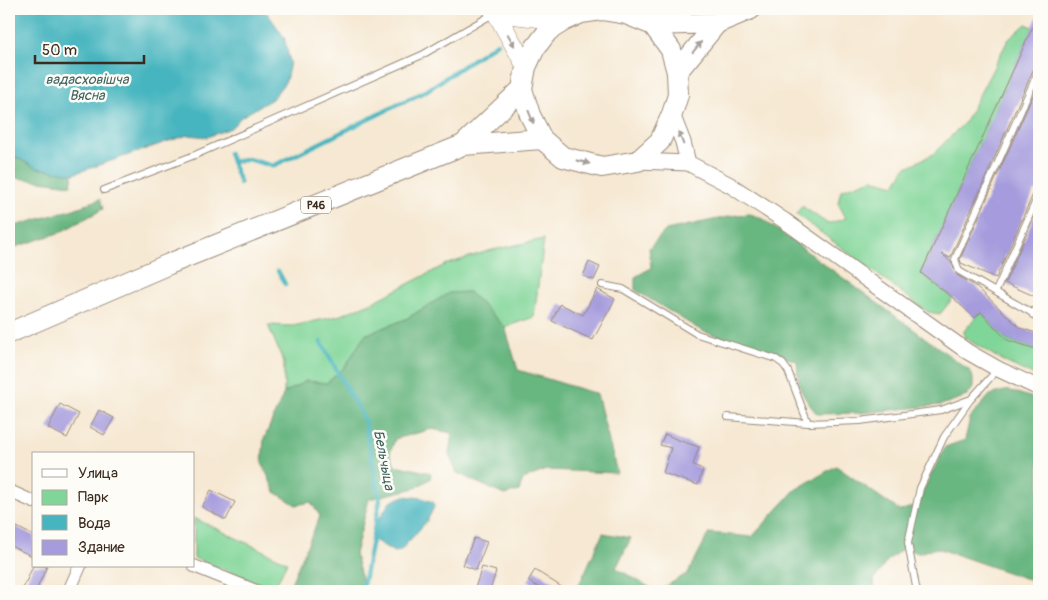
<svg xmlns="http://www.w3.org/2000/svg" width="1048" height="600" font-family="Pangolin,sans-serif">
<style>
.green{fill:#80d598;stroke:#5e805b}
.forest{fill:#68b680;stroke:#52704f}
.water{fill:#46b5bf;stroke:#40706e}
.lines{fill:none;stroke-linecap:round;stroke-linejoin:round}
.stream{stroke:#46b5bf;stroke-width:4.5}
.building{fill:#a59bdd}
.service-casing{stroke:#988978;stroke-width:8}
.minor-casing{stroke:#988978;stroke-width:14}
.tertiary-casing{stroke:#988978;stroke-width:17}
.secondary-casing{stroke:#988978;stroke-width:19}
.primary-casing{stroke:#988978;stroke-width:22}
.service{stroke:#fff;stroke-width:6}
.minor{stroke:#fff;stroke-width:12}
.tertiary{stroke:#fff;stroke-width:15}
.secondary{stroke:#fff;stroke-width:18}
.primary{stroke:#fff;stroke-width:20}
.oneway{fill:#a79f9a}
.labels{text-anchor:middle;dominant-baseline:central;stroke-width:5;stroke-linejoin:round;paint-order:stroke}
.shield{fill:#fdfcf7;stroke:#75695f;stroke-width:1}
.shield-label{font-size:11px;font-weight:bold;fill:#3b2a1e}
.water-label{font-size:14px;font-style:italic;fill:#3f625e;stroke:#fdfcf7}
</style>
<rect width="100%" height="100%" fill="#fdfcf7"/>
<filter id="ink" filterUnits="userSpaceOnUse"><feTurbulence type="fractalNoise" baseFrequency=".02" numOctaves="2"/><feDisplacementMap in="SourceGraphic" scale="10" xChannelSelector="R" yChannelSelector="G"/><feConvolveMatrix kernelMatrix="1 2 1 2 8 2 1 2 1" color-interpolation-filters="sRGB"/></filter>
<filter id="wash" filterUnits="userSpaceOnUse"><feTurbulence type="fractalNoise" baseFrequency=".0096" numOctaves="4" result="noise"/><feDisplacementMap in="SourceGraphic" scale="20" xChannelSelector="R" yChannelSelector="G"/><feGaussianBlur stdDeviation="1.12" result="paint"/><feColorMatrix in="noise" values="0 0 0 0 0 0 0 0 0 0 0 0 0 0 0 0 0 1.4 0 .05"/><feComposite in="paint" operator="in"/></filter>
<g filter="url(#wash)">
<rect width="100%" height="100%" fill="#f6e8d2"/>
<path class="green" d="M 1026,24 L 1033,27 L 921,273 L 953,298 L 940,314 L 928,312 L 796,214 L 802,206 L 828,224 L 846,218 L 838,203 L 841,190 L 872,179 L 895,185 L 905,168 L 933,154 L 965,122 L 1008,40 Z
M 544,239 L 534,317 L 505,327 L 469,292 L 449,293 L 406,319 L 365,335 L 345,367 L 327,383 L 306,381 L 284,393 L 284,363 L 268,325 L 293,326 L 338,316 L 373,302 L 445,265 L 488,251 Z
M 981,312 L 1007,340 L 1039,350 L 1039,378 L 1003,361 L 965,338 L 964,331 Z
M 194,518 L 287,562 L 274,589 L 194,558 Z"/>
<path class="forest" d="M 9,154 L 37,168 L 73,174 L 71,185 L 9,177 Z
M 100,199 L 103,209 L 59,233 L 9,249 L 9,224 L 15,226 L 74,209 Z
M 750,214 L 761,218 L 969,370 L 973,378 L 973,388 L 967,396 L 941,405 L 860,413 L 817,414 C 799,392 799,389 797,361 L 702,331 L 635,290 L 635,277 L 651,268 L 649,248 L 666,230 L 737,215 Z
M 469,292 L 505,327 L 518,370 L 597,394 L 617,473 L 547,470 L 523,479 L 519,491 L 504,495 L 457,473 L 449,455 L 452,433 L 432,429 L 395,439 L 390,453 L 395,465 L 431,473 L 430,479 L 415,488 L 369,499 L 355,554 L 365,591 L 292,591 L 288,590 L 320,516 L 311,502 L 296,505 L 275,492 L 262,463 L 264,439 L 284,393 L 306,381 L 327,383 L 345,367 L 365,335 L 406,319 L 449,293 Z
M 1008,390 L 1039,400 L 1039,583 L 937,548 L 918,553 L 903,548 L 887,561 L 874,580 L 875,591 L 658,591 L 688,573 L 709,533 L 752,537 L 795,490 L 836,466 L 900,511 L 920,504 L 924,489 L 945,447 L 965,440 L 970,418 L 990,395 Z
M 603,533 L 631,538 L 616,568 L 656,591 L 597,591 L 578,587 Z"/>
<path class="water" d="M 9,9 L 260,9 L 268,14 L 284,37 L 290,62 L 286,81 L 272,99 L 241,117 L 231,128 L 207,137 L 188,135 L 169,141 L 73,174 L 37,168 L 9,154 Z
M 404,496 L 422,498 L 433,502 L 434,507 L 427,521 L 400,551 L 394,552 L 371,538 L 373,528 L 390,502 Z"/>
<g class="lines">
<path class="stream" d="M 229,153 L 240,183
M 232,162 L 248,159 L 273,166 L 426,91 L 497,43
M 278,271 L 285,284
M 321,342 L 364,419 L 380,500 L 362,591"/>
</g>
<g id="blocks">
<path class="building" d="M 1039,13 L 1039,65 L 1034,68 L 950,258 L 942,254 L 951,262 L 957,275 L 978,288 L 1020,328 L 1039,334 L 1039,350 L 1007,340 L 981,312 L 975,318 L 953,298 L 921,273 Z
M 1039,82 L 1039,189 L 1034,192 L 996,278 L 961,263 L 960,259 Z
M 1039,206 L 1039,284 L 1034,296 L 1005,283 Z
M 589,262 L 600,267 L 594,280 L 583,276 Z
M 597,289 L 615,299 L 593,340 L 552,321 L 560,304 L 583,315 Z
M 60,404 L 79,414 L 67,438 L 48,428 Z
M 99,410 L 114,418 L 104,435 L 90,427 Z
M 665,434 L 678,440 L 699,447 L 693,465 L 703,469 L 698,485 L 663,473 L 671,448 L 660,445 Z
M 211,490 L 235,502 L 226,520 L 202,507 Z
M 13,525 L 34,536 L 34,557 L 9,545 L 9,534 Z
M 474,538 L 487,542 L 476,570 L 463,565 Z
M 33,566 L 47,566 L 36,591 L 22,591 Z
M 482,567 L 496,571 L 490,591 L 474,591 Z
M 535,570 L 568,591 L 545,591 L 528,581 Z"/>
</g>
</g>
<g filter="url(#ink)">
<use href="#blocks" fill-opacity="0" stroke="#988978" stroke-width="1"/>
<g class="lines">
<g class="service-casing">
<path id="service" d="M 1039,70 L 955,259 L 959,271 L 1039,317
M 104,190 L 195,155 L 422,55 L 495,13
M 602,285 L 623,289 L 697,334 L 776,359 L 783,364 L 788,371 L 808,423 L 860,421 L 941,410 L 971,399 L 998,369
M 996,291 L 1039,194
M 1033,315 L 1039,302
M 728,417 L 808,423
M 918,591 L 916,587 L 908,543 L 920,488 L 944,437 L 970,400"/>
</g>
<g class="minor-casing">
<path id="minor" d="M 9,491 L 34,502
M 194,566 L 256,591
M 69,591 L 80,566"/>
</g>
<g class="tertiary-casing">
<path id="tertiary" d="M 672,114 L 683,142 L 688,163
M 638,161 L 688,163 L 730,185 L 785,221 L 968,352 L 998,369 L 1039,388"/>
</g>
<g class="secondary-casing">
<path id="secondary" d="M 492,9 L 496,13 L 526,67
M 496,13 L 564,21"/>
</g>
<g class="primary-casing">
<path id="primary" d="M 653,25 L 671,50 L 677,72 L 678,95 L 672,114 L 660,141 L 638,161 L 602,167 L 563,157 L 542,139 L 530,115 L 522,89 L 526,67 L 535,48 L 548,31 L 564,21 L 581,13 L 602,10 L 626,14 L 653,25 L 717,23 L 751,9
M 677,72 L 717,23
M 463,145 L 522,89
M 9,333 L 169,264 L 463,145 L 542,139"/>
</g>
<use href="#service" class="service"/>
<use href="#minor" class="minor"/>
<use href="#tertiary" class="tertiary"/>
<use href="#secondary" class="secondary"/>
<use href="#primary" class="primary"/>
</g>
<defs><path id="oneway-solid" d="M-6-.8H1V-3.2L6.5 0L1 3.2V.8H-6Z" transform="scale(1.25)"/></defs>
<g class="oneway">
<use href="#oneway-solid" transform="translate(511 40) rotate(61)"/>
<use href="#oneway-solid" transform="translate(697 47) rotate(-51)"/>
<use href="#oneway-solid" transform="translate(531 117) rotate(68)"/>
<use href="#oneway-solid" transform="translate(681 138) rotate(-110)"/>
<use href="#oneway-solid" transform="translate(583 162) rotate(14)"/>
</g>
</g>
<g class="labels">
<rect class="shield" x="301" y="196.5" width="30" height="17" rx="4"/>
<g class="shield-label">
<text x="316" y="205">Р46</text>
</g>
<g class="water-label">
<text x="87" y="79">вадасховішча<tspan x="87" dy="16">Вясна</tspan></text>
<text transform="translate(384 460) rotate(79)">Бельчыца</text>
</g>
</g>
<rect width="1048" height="600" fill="none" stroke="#fdfcf7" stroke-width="30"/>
<rect x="32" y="452" width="162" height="115" fill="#fdfcf7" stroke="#afa8a0"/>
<rect x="42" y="469" width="25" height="8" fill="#ffffff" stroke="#afa8a0"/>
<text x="78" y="478" font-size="15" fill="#3b2a1e">Улица</text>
<rect x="42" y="490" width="25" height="15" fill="#80d598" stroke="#afa8a0"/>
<text x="78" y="502" font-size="15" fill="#3b2a1e">Парк</text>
<rect x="42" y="515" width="25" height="15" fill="#46b5bf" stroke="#afa8a0"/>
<text x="78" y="528" font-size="15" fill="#3b2a1e">Вода</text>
<rect x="42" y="540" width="25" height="15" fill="#a59bdd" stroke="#afa8a0"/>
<text x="78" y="552" font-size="15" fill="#3b2a1e">Здание</text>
<path d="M35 55v8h109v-8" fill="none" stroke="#3b2a1e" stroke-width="2.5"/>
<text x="42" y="55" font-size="15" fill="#3b2a1e" stroke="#fdfcf7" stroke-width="4" paint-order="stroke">50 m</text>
</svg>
